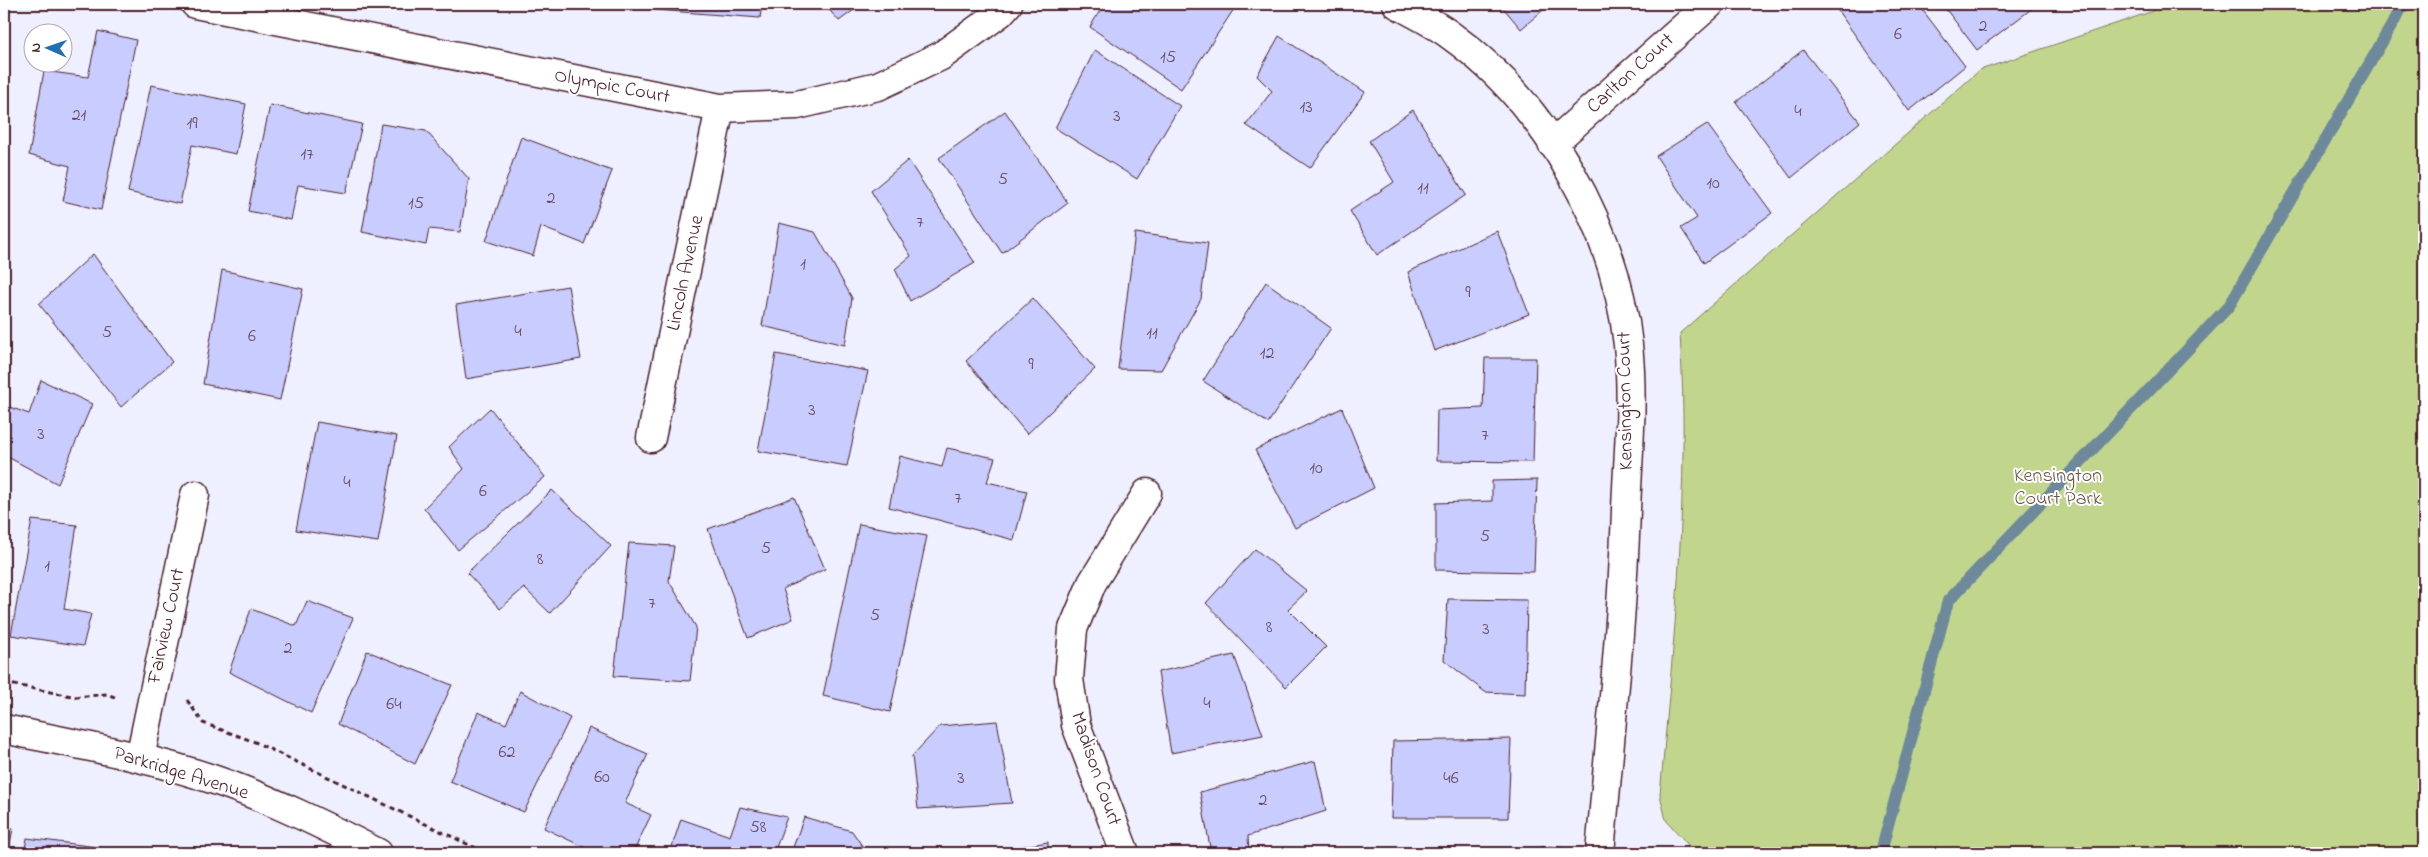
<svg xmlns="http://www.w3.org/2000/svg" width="2428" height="857" font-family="'Indie Flower',sans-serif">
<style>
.green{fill:#c1d68c;stroke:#867a5c}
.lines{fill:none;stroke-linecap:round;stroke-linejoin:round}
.stream{stroke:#6d899b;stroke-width:12}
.building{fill:#c8ccfe;stroke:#4a1f2b}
.street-casing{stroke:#4a1f2b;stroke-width:31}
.path{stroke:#4a1f2b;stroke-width:3;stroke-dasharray:5 4;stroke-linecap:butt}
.street{stroke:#fff;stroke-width:28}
.labels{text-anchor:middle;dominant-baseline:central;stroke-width:4;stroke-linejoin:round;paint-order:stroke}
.number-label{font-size:18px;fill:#6a4a60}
.street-label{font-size:20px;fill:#4a1f2b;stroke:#fff}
.park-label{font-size:20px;fill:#6e5648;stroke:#fff}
</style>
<rect width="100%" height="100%" fill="#eef0ff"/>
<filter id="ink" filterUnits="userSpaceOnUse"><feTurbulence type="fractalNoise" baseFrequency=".02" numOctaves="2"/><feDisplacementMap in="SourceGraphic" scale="10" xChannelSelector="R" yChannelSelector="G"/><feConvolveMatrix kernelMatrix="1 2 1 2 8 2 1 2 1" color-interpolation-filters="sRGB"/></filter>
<g filter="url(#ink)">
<path class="green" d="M 2158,4 L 2424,4 L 2424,853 L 1701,853 L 1689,846 L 1666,820 L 1660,795 C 1674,641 1690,487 1680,333 L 1980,70 L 2153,11 Z"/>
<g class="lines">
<path class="stream" d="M 1881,852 L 1948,601 L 2229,306 L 2404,4"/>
</g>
<path class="building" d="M 657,4 L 762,4 L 760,18 L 656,10 Z
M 824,4 L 862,4 L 839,21 Z
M 1104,4 L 1226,4 L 1234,9 L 1181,89 L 1090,27 Z
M 1500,4 L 1550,4 L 1521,29 Z
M 1833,4 L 1918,4 L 1965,66 L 1909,111 Z
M 1942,4 L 2038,4 L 1977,50 Z
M 98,31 L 136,40 L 101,210 L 63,201 L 70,166 L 29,155 L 44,71 L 88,77 Z
M 1279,36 L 1365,92 L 1310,168 L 1246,125 L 1272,91 L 1257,76 Z
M 1095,50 L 1180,106 L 1137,179 L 1055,128 Z
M 1803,50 L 1860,122 L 1791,178 L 1736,102 Z
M 151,85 L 246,104 L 236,154 L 192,145 L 180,204 L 128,192 Z
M 270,105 L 362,124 L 346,193 L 298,185 L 291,220 L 248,211 Z
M 1413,110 L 1466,195 L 1377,255 L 1350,211 L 1394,182 L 1369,141 Z
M 1005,111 L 1068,203 L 1002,253 L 939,158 Z
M 381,124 L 426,131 L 469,179 L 460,232 L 429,229 L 426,245 L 362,232 Z
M 1707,124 L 1772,213 L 1704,263 L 1681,228 L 1697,218 L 1656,156 Z
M 521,137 L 612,171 L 584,244 L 541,227 L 533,256 L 486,241 Z
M 908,160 L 975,263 L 910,301 L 895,269 L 911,256 L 871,191 Z
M 779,223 L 815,232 L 852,298 L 845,345 L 762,326 Z
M 1497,231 L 1529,314 L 1434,351 L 1408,272 Z
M 1135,233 L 1208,243 L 1201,299 L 1161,370 L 1118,369 Z
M 93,254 L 172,362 L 121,407 L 39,304 Z
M 222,270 L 303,289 L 280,400 L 203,384 Z
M 1266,282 L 1331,328 L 1268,423 L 1203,381 Z
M 568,286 L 581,359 L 466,379 L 456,305 Z
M 1033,298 L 1095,369 L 1027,434 L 966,361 Z
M 776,354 L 868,371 L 847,466 L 758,451 Z
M 1485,358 L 1536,358 L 1533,462 L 1436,461 L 1437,410 L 1483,408 Z
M 41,380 L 92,404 L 58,484 L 4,455 L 4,405 L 29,414 Z
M 490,408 L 545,477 L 458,550 L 424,508 L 464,469 L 449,447 Z
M 1342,408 L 1374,488 L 1295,528 L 1255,450 Z
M 317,422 L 397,436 L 378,542 L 296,530 Z
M 947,448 L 995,458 L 987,482 L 1027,491 L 1014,540 L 889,507 L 900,456 L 942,467 Z
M 1537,480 L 1534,572 L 1436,570 L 1436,503 L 1492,501 L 1492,481 Z
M 552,490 L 611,546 L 550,613 L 524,588 L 500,609 L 467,573 Z
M 794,497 L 825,569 L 783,589 L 793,619 L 748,638 L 708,529 Z
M 32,520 L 77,525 L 64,609 L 91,614 L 83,646 L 11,635 Z
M 859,524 L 927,536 L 890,712 L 823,696 Z
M 629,543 L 674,546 L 669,581 L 696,627 L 690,681 L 614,676 Z
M 1255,549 L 1307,591 L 1288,609 L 1326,647 L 1286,687 L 1206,603 Z
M 1448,599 L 1527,600 L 1525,694 L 1485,692 L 1444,660 Z
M 307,601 L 353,618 L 311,713 L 229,672 L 251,609 L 296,626 Z
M 367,651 L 452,685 L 415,764 L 338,724 Z
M 1234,655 L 1263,735 L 1171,753 L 1158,672 Z
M 520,691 L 570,718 L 524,812 L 450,781 L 478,712 L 506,724 Z
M 997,721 L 1012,803 L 918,809 L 912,756 L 940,726 Z
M 589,728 L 648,754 L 625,803 L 651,815 L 633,853 L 596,853 L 544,828 Z
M 1511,739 L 1508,818 L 1391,818 L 1393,741 Z
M 1315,761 L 1326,811 L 1248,836 L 1249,853 L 1211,853 L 1200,792 Z
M 740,807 L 787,817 L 774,853 L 670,853 L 681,819 L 730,836 Z
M 804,817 L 852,831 L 867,853 L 791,853 Z
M 4,827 L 13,829 L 8,853 L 4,853 Z
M 27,838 L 128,851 L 128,853 L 24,853 Z
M 1048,842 L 1048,853 L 984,853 Z"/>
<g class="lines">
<g class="street-casing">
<path id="street" d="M 195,4 L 720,108 L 797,105 L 878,86 L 941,56 L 1000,13 L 1008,4
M 1397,4 C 1415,14 1434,23 1450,35 C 1546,103 1616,229 1628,345 C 1634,400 1628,456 1626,510 C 1622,625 1610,739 1600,853
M 1552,144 L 1710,4
M 651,438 L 720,108
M 4,729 C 74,744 146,756 215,780 C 271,799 325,826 378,853
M 140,758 L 195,495
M 1125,853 L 1076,725 L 1069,679 L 1073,629 L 1092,583 L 1147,493"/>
</g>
<path class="path" d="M 4,683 L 77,697 L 107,694 L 117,698
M 187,700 L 203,723 L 255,742 L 486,853
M 276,853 L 276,851
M 1522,853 L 1546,847 L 1567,849"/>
<use href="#street" class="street"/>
</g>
</g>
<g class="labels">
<g class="number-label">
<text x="1983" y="27">2</text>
<text x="1898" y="35">6</text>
<text x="1168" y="58">15</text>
<text x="1306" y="108">13</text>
<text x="1798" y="112">4</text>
<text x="79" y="116">21</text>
<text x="1117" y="117">3</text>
<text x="192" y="124">19</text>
<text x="307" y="155">17</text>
<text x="1003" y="180">5</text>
<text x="1713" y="184">10</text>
<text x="1423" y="189">11</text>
<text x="551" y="199">2</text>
<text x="416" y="204">15</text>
<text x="920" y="223">7</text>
<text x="803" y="265">1</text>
<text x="1468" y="293">9</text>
<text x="518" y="332">4</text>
<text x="107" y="333">5</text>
<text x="1152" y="334">11</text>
<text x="252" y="337">6</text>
<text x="1267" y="354">12</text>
<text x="1031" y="365">9</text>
<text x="812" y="411">3</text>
<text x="41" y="435">3</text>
<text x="1485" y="436">7</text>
<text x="1316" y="469">10</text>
<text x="347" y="483">4</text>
<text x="483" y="492">6</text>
<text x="958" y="499">7</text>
<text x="1485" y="537">5</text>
<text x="766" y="549">5</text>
<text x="540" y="560">8</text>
<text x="47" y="567">1</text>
<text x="652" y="604">7</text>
<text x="875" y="616">5</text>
<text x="1269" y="628">8</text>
<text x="1486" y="630">3</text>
<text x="288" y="649">2</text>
<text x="1207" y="704">4</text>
<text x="394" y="705">64</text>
<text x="507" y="753">62</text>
<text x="602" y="778">60</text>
<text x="961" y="779">3</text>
<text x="1451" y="779">46</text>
<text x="1263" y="801">2</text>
<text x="758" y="828">58</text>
</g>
<g class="street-label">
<text transform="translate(1631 74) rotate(-42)">Carlton Court</text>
<text transform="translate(612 87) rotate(11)">Olympic Court</text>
<text transform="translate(686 273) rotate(-78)">Lincoln Avenue</text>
<text transform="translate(1626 401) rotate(-91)">Kensington Court</text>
<text transform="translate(167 626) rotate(-78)">Fairview Court</text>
<text transform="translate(1095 769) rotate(71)">Madison Court</text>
<text transform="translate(181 774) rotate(17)">Parkridge Avenue</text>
</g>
<g class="park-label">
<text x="2058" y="476">Kensington<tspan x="2058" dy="23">Court Park</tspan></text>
</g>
</g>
<rect width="2428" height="857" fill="none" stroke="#fff" stroke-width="20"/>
<rect x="10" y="10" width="2408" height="837" fill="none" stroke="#4a1f2b" stroke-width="2" filter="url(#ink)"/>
<g transform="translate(48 48) rotate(272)"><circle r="24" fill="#ffffff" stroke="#b7a5aa"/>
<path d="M0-4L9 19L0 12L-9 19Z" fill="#1f6fb2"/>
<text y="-8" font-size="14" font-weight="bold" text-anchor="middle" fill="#4a1f2b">N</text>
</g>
</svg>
